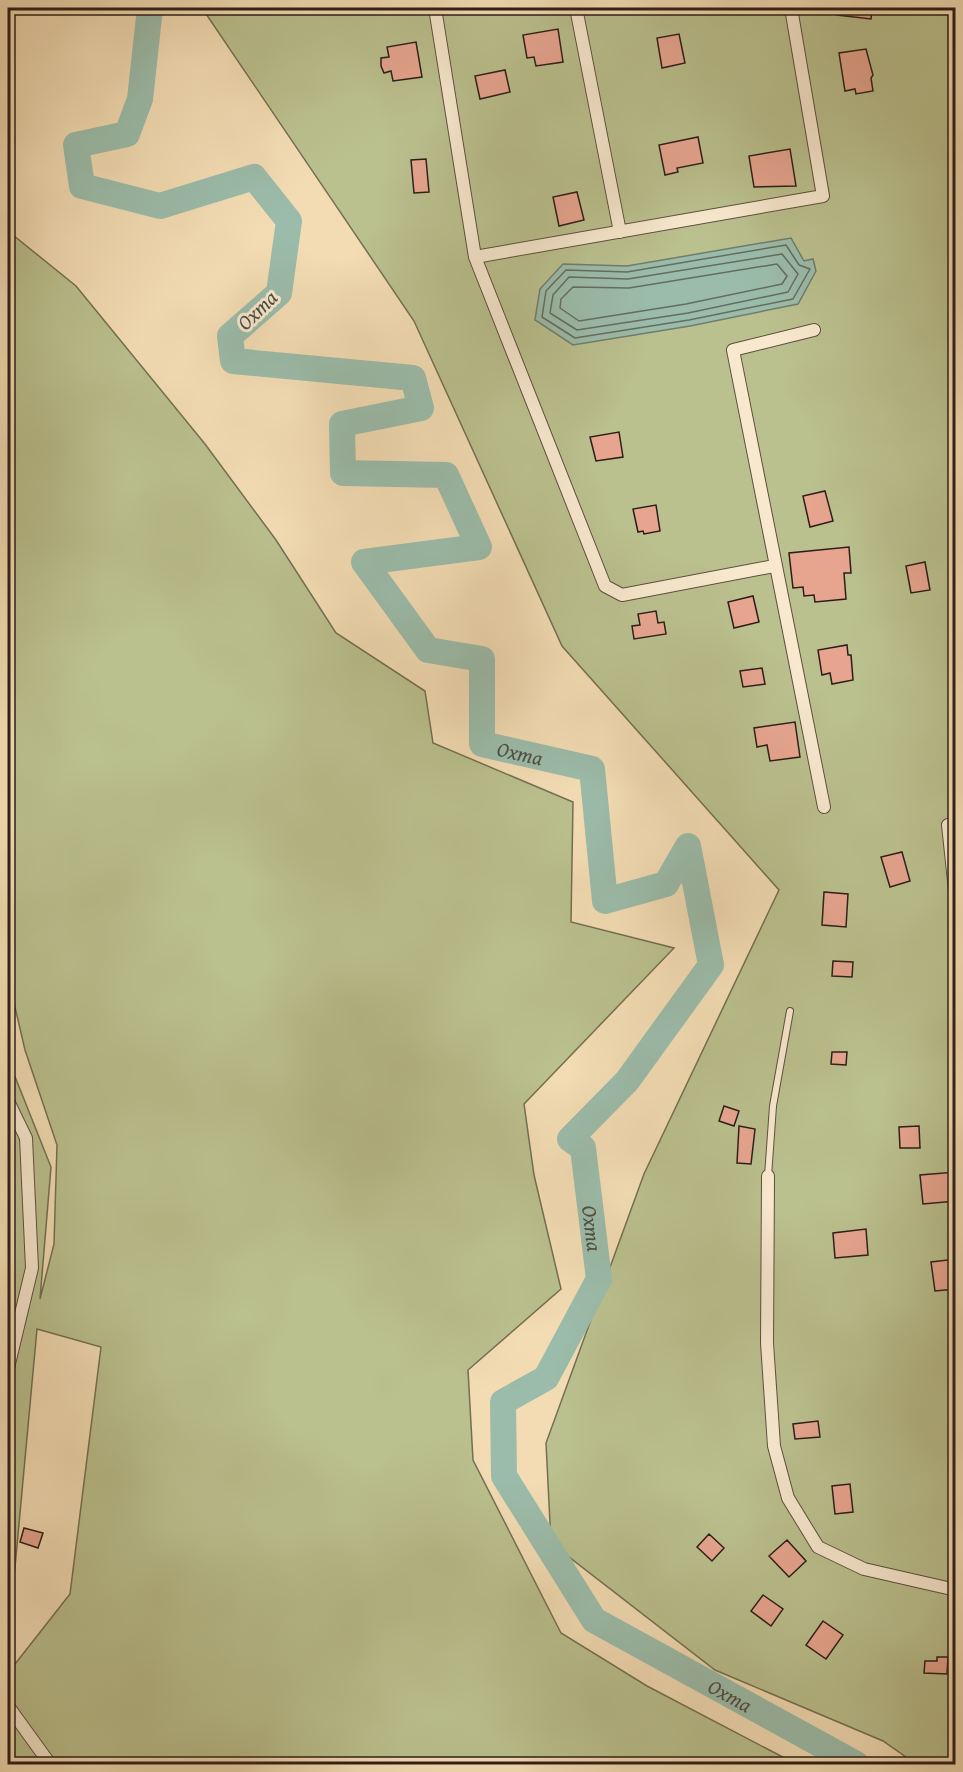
<svg xmlns="http://www.w3.org/2000/svg" width="963" height="1772" font-family="'Gentium Book Plus',serif">
<style>
.green{fill:#bac08e;stroke:#736f52;stroke-width:1.5}
.water{fill:#9bbcaa;stroke:#6f7d6f;stroke-width:1.5}
.lines{fill:none;stroke-linecap:round;stroke-linejoin:round}
.shore{stroke:#646d60;stroke-width:1.5}
.river{stroke:#9bbcaa;stroke-width:26}
.building{fill:#e7a590;stroke:#2c1e17;stroke-width:1.5}
.service-casing{stroke:#5e4e3e;stroke-width:8}
.minor-casing{stroke:#5e4e3e;stroke-width:14}
.service{stroke:#f7e8ce;stroke-width:6}
.minor{stroke:#f7e8ce;stroke-width:12}
.labels{text-anchor:middle;dominant-baseline:central;stroke-width:6;stroke-linejoin:round;paint-order:stroke}
.water-label{font-size:21px;font-style:italic;fill:#4d4d43;stroke:#f7e8ce}
</style>
<rect width="100%" height="100%" fill="#f3dcb4"/>
<filter id="stains"><feTurbulence type="fractalNoise" baseFrequency=".00333" numOctaves="4"/><feColorMatrix values="0 0 0 0 .2 0 0 0 0 .09 0 0 0 0 .02 0 0 0 .5 -.17"/></filter>
<radialGradient id="worn" r=".72"><stop offset=".6" stop-color="#630" stop-opacity="0"/><stop offset="1" stop-color="#630" stop-opacity=".3"/></radialGradient>
<path class="green" d="M 202,8 L 955,8 L 955,1764 L 916,1764 L 883,1741 L 715,1670 L 551,1543 L 546,1443 L 644,1174 L 779,890 L 562,646 L 414,321 Z
M 8,231 L 76,286 L 205,444 L 276,540 L 336,633 L 425,691 L 433,743 L 573,802 L 571,922 L 674,948 L 524,1104 L 534,1175 L 561,1289 L 468,1370 L 473,1460 L 561,1633 L 647,1686 L 796,1764 L 8,1764 L 8,1673 L 70,1594 L 101,1347 L 37,1329 L 8,1643 L 8,1059 L 51,1167 L 40,1299 L 54,1244 L 57,1145 L 25,1050 L 8,977 Z"/>
<path class="water" d="M 791,238 L 804,261 L 813,259 L 816,271 L 798,304 L 690,326 L 573,345 L 535,320 L 540,289 L 563,264 L 627,266 Z"/>
<g class="lines">
<path class="shore" d="M 786,245 L 799,265 L 810,269 L 793,299 L 689,320 L 575,338 L 542,317 L 546,291 L 566,270 L 627,272 Z
M 782,254 L 798,274 L 788,292 L 688,313 L 577,330 L 550,313 L 553,295 L 569,277 L 628,279 Z
M 777,264 L 787,276 L 782,284 L 686,304 L 579,321 L 560,308 L 561,299 L 573,287 L 629,288 Z"/>
<path class="river" id="s1" d="M 150,8 L 140,99 L 127,134 L 76,145 L 82,186 L 160,206 L 254,177 L 289,221 L 279,293 L 230,336 L 233,361 L 413,378 L 421,408 L 342,424 L 343,473 L 446,475 L 479,547 L 364,562 L 428,650 L 482,659 L 482,744 L 592,769 L 605,901 L 666,884 L 688,846 L 711,965 L 627,1081 L 570,1139 L 583,1148 L 599,1279 L 546,1378 L 503,1402 L 504,1476 L 594,1620 L 856,1764"/>
</g>
<path class="building" d="M 837,8 L 872,8 L 871,19 L 837,15 Z
M 558,29 L 563,62 L 536,66 L 534,57 L 527,58 L 523,35 Z
M 679,34 L 685,63 L 662,68 L 657,38 Z
M 416,42 L 422,77 L 393,81 L 391,71 L 384,73 L 381,66 L 381,58 L 389,57 L 387,47 Z
M 866,49 L 873,75 L 871,78 L 873,91 L 856,94 L 855,89 L 845,91 L 839,53 Z
M 505,70 L 510,92 L 480,99 L 475,76 Z
M 698,137 L 703,163 L 677,168 L 678,172 L 665,175 L 659,145 Z
M 790,149 L 796,186 L 754,187 L 749,156 Z
M 426,159 L 429,192 L 414,193 L 411,160 Z
M 577,192 L 584,220 L 559,226 L 553,197 Z
M 619,432 L 623,457 L 596,461 L 590,437 Z
M 825,491 L 833,521 L 810,527 L 803,496 Z
M 656,505 L 660,531 L 644,534 L 643,531 L 638,532 L 633,509 Z
M 849,547 L 851,573 L 844,573 L 846,599 L 815,602 L 814,595 L 804,596 L 803,587 L 793,588 L 789,553 Z
M 925,562 L 930,590 L 911,593 L 906,566 Z
M 753,596 L 759,622 L 734,628 L 728,602 Z
M 656,611 L 658,623 L 664,622 L 666,634 L 634,639 L 632,626 L 640,625 L 638,614 Z
M 847,645 L 848,655 L 851,655 L 853,680 L 832,684 L 830,673 L 822,675 L 818,650 Z
M 762,668 L 765,684 L 743,687 L 740,671 Z
M 795,722 L 800,757 L 770,761 L 767,745 L 757,747 L 754,728 Z
M 902,852 L 910,881 L 890,887 L 881,857 Z
M 824,892 L 848,894 L 846,927 L 822,925 Z
M 833,961 L 853,962 L 852,977 L 832,976 Z
M 832,1052 L 847,1052 L 846,1065 L 831,1064 Z
M 724,1106 L 739,1111 L 734,1126 L 719,1121 Z
M 739,1126 L 755,1129 L 751,1164 L 737,1163 Z
M 919,1126 L 920,1148 L 900,1148 L 899,1127 Z
M 956,1172 L 956,1201 L 923,1204 L 920,1175 Z
M 866,1229 L 868,1255 L 835,1258 L 833,1233 Z
M 956,1259 L 956,1289 L 935,1291 L 931,1262 Z
M 818,1421 L 820,1437 L 795,1439 L 793,1424 Z
M 850,1484 L 853,1512 L 835,1514 L 832,1486 Z
M 24,1528 L 43,1533 L 38,1548 L 20,1542 Z
M 709,1534 L 724,1548 L 712,1561 L 697,1547 Z
M 787,1540 L 806,1561 L 789,1577 L 769,1556 Z
M 763,1595 L 783,1609 L 771,1626 L 751,1611 Z
M 823,1621 L 843,1635 L 826,1659 L 806,1645 Z
M 937,1657 L 948,1657 L 947,1674 L 924,1673 L 925,1661 L 937,1661 Z"/>
<g class="lines">
<g class="service-casing">
<path id="service" d="M 768,1176 L 773,1106 L 790,1011"/>
</g>
<g class="minor-casing">
<path id="minor" d="M 435,8 L 475,257 L 605,586 L 622,595 L 774,566
M 576,8 L 620,232
M 475,257 L 823,196 L 791,8
M 814,330 L 733,350 L 824,807
M 948,825 L 956,900
M 8,1101 L 26,1138 L 32,1268 L 8,1368
M 768,1176 L 767,1343 L 774,1446 L 788,1498 L 818,1547 L 864,1569 L 956,1590
M 8,1706 L 50,1764"/>
</g>
<use href="#service" class="service"/>
<use href="#minor" class="minor"/>
</g>
<g class="labels">
<g class="water-label">
<text transform="translate(257 310) rotate(-44)">Охта</text>
<text stroke="none"><textPath href="#s1" startOffset="1548">Охта</textPath></text>
<text stroke="none"><textPath href="#s1" startOffset="2304">Охта</textPath></text>
<text stroke="none"><textPath href="#s1" startOffset="2916">Охта</textPath></text>
</g>
</g>
<rect width="963" height="1772" fill="none" stroke="#f3dcb4" stroke-width="30"/>
<rect x="9" y="9" width="945" height="1754" fill="none" stroke="#2c1e17" stroke-width="3"/>
<rect x="15" y="15" width="933" height="1742" fill="none" stroke="#2c1e17" stroke-width="1.5"/>
<rect width="100%" height="100%" filter="url(#stains)"/>
<rect width="100%" height="100%" fill="url(#worn)"/>
</svg>
